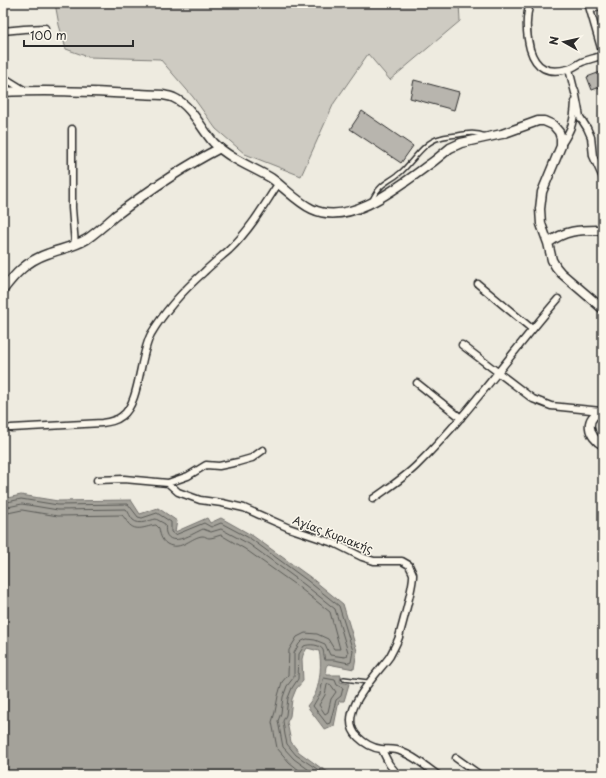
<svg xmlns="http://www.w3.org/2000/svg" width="606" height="778" font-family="'Playpen Sans',sans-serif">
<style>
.green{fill:#cecbc2;stroke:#7c7b76}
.water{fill:#a4a29a;stroke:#74726e}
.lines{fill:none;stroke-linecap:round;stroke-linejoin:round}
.shore{stroke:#5b5b57;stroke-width:1}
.building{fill:#b8b5ae;stroke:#2b2b2b}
.service-casing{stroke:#2b2b2b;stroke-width:6}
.minor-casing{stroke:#2b2b2b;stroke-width:9}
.tertiary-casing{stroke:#2b2b2b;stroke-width:11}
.service{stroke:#fbf7ec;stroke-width:3}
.minor{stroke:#fbf7ec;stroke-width:6}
.tertiary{stroke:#fbf7ec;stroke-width:8}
.labels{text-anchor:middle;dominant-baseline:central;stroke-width:3;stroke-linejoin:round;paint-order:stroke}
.street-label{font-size:11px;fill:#2b2b2b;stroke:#fbf7ec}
</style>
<rect width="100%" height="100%" fill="#eeebe0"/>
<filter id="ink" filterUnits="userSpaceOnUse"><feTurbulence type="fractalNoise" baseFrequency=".025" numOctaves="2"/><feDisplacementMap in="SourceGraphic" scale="8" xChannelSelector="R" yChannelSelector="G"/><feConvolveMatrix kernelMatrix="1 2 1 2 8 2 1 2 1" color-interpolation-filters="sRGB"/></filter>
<g filter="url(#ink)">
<path class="green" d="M 55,3 L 459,3 L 460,21 L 390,80 L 368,54 L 334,103 L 301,176 L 245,154 L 216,129 L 193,97 L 160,59 L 88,57 L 66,49 L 59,25 Z"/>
<path class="water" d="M 21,495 L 58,501 L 131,500 L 140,514 L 158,508 L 177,521 L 175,532 L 207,518 L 210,523 L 221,518 L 253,536 L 310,577 L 343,604 L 357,651 L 354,669 L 328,664 C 325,667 325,671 327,675 L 341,675 L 340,682 L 349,684 L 344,701 L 339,701 L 334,726 L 325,730 L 307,706 C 310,702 314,697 316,692 C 320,681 322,663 319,651 L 307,648 L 303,655 L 302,659 L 303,681 L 296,689 L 292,699 L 290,716 L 287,722 L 291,742 L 299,752 L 321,768 L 334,775 L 3,775 L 3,499 Z"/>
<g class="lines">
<path class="shore" d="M 3,503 L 21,499 L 58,505 L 128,504 L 138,517 L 142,518 L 157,513 L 171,522 L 171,532 L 175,535 L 204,523 L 211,527 L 221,523 L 251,539 L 308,581 L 339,606 L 353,651 L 351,662 L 349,663 L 334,660 L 325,660 C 324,657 324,654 323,650 C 320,644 309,644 304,646 L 299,654 L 298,679 L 292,688 L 288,698 L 286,715 L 283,721 L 285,735 L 287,744 L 296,755 L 326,775
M 3,508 L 22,504 L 58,510 L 126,509 C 129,512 130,517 133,520 C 140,526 149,520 156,519 L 165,524 C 166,527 165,530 166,533 C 171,548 194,533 203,529 L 211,532 L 221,529 L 249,544 L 305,585 L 335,609 L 348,652 L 347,656 L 345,657 L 330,655 L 325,644 L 315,640 L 307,639 L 302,641 L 299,644 L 294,653 L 294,677 L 287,686 L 283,697 L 281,713 L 278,721 L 283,747 L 294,759 L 316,775
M 3,514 L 22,510 L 58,516 L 122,515 C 124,517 126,520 128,523 C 136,533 146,526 156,525 L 159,528 C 160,534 161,540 167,544 C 181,552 192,536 203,536 C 205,536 207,538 209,538 C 213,538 217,536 221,535 L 245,549 L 301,589 L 330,612 L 340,649 L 334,649 L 328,639 L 317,634 L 305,633 L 297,637 L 289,650 L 288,675 L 282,682 L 278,696 L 275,712 L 272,722 L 277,748 L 289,762 L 305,775
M 324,678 L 335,680 L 337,685 L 343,688 L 341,696 L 336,700 L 330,723 L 327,724 L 313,706 L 320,694 L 323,680 Z
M 329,684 L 331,685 L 336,692 L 331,699 L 328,712 L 325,714 L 319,705 L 325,695 L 327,685 Z"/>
</g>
<path class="building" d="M 603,71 L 603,86 L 592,90 L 587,77 Z
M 414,80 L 459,92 L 454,110 L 410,98 Z
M 362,111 L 413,146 L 401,163 L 350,129 Z"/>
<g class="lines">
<g class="service-casing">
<path id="service" d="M 372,200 C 380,183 388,183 400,173 C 413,162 423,142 440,138 C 445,136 452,136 458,135 C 468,133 476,132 486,136
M 344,679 L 368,682"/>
</g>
<g class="minor-casing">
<path id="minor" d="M 530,3 C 525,19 526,33 530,49 C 536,69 548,74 568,69 C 573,68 578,64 582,62 C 589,59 596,58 603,55
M 588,3 L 603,55
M 590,10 L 603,5
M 3,31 L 24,29 L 45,28
M 569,69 L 575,93
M 3,77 L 24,90
M 575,90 L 580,117 L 587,128 L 591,137 L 593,156 L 603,178
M 72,129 L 72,208 L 75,245
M 561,145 C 572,129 574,121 575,102
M 478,284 L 532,329
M 462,345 L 533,399 L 551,406 L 601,411
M 417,383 L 461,418
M 11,428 L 102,423 C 109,422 116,421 122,416 C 140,403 139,357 151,334 C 164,312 185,289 204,272 C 212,264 221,257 229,250 C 249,231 264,206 278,184
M 97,480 L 124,479 L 168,483 L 178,492 L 200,500 L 222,503 L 244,508 L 289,528 L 336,544 L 362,557 L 374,561 L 402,561 L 409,565 C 410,568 412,571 413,574 C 414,583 402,626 399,637 C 397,643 393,650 390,656 C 378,674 334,714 358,737 C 364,743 373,748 381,749 C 389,750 395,748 402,752 C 416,757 426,767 438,775
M 168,483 L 188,476 L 206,465 L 219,466 L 238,462 L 252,458 L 263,450
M 373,499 C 388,488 404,478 417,465 C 469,414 510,354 558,299
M 382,750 L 389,764 L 398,775
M 456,758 L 480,775"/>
</g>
<g class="tertiary-casing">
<path id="tertiary" d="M 3,92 C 56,89 110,93 163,95 C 166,96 171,96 174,98 C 191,105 202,130 214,143 C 230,159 252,167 271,178 C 285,188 297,202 312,209 C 352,228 404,182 434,161 L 450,148 L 461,143 L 502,134 L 538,121 L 544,121 L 553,125 L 559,132 L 561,138 L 561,146 L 542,192 L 540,209 L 541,224 L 548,243 L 552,260 L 556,267 L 561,273 L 603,309
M 548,243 C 567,229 580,230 603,230
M 3,290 C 15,274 27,261 47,254 C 60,249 74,247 87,239 C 97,232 106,224 115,216 C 148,191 183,167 220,148
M 603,411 C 583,417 588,437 603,445"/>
</g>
<use href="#service" class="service"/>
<use href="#minor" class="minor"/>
<use href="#tertiary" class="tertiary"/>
</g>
</g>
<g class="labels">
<g class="street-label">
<text transform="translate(333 534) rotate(21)">Αγίας Κυριακής</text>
</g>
</g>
<rect width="606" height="778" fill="none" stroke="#fbf7ec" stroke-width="16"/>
<rect x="8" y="8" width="590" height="762" fill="none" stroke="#2b2b2b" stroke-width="1.5" filter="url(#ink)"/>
<g transform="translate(564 42) rotate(278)" stroke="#fbf7ec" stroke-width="3" paint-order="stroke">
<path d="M0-3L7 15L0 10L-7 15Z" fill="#2b2b2b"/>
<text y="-6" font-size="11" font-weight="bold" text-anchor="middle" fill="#2b2b2b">N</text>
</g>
<path d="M24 40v6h109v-6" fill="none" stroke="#2b2b2b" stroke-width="2"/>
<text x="30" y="40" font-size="12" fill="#2b2b2b" stroke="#fbf7ec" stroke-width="3" paint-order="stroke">100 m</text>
</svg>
